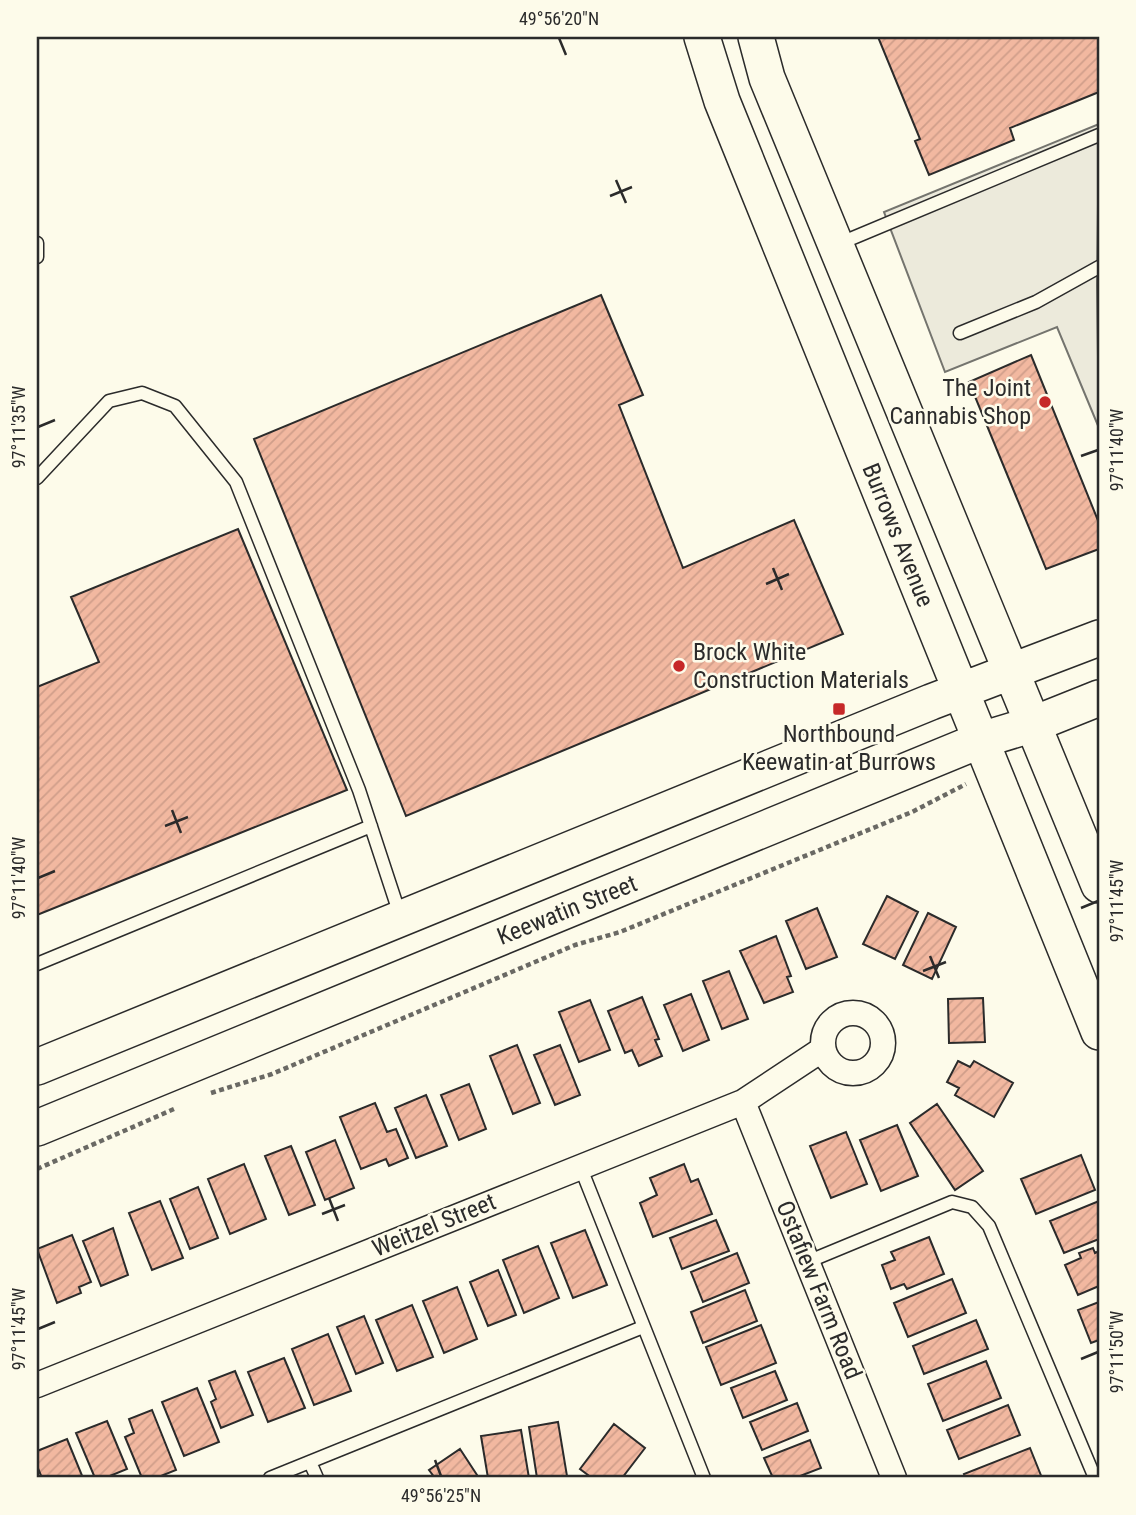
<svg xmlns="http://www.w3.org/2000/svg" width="1136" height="1515" font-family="'Roboto Condensed',sans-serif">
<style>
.parking{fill:#eceadb;stroke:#74746e;stroke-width:2}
.building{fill:url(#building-hatch);stroke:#2b2b2b;stroke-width:2}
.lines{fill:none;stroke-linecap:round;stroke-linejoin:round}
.lane-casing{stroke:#2b2b2b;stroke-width:15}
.street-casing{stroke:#2b2b2b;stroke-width:27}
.secondary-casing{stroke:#2b2b2b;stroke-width:38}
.path{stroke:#6a6964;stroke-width:4.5;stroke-dasharray:5 3.5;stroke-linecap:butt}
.lane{stroke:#fdfbea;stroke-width:12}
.street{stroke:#fdfbea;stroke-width:24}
.secondary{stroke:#fdfbea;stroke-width:35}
.ticks{fill:none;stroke:#2b2b2b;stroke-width:2.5}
.poi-dot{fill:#c62828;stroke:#fdfbea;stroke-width:2.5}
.labels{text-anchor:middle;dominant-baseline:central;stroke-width:5;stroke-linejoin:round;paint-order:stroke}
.poi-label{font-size:24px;fill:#2b2b2b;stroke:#fdfbea;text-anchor:end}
.street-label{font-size:24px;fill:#2b2b2b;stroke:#fdfbea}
.neatline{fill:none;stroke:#2b2b2b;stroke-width:2.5}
.ticks-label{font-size:18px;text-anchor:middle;fill:#2b2b2b}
</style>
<defs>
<pattern id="building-hatch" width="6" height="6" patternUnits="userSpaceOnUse" patternTransform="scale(1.75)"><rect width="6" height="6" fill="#f2b8a0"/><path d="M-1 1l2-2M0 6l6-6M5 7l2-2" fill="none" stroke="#d09e8a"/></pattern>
</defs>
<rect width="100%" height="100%" fill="#fdfbea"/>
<path class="parking" d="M 1099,124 L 1097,285 L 1099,428 L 1057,327 L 945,372 L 884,212 Z"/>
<path class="building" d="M 878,37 L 1099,37 L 1099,92 L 1010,128 L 1014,140 L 929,175 L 915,141 L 920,139 Z
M 601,295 L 643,395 L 619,405 L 683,568 L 794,520 L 843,634 L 406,816 L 254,439 Z
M 1031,355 L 1099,523 L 1099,549 L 1046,569 L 969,382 Z
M 238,529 L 347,790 L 37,915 L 37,687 L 99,662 L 71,597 Z
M 887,896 L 918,912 L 895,959 L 863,944 Z
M 817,908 L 837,957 L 806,969 L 786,921 Z
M 928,913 L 956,927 L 932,979 L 903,965 Z
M 776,936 L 791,976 L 787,977 L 793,992 L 764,1003 L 740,951 Z
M 729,971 L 748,1019 L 722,1029 L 703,981 Z
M 691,994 L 709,1040 L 683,1051 L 664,1005 Z
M 642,997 L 659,1039 L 655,1040 L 662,1056 L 639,1066 L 632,1050 L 625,1053 L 608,1011 Z
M 983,998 L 985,1042 L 949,1043 L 948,999 Z
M 590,1000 L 610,1050 L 579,1062 L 559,1012 Z
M 517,1045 L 540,1103 L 513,1114 L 490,1056 Z
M 560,1045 L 580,1095 L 555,1105 L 534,1055 Z
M 958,1061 L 970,1067 L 974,1061 L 1013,1083 L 994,1117 L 955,1095 L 959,1088 L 947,1082 Z
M 469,1084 L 486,1129 L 459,1140 L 441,1095 Z
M 426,1095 L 447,1146 L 416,1158 L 395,1108 Z
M 375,1103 L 387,1132 L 396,1129 L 408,1158 L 389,1166 L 386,1159 L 361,1169 L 340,1117 Z
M 937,1104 L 983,1171 L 955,1190 L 910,1123 Z
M 897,1125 L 918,1176 L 881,1191 L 860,1140 Z
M 846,1132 L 867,1184 L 831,1198 L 810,1146 Z
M 335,1140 L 354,1188 L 325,1200 L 306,1152 Z
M 291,1146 L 315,1205 L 289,1215 L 265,1156 Z
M 1081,1155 L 1095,1190 L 1036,1214 L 1021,1179 Z
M 244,1164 L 266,1219 L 230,1234 L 208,1179 Z
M 684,1164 L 691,1182 L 698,1179 L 712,1214 L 653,1237 L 640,1203 L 657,1195 L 650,1178 Z
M 198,1187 L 218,1238 L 190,1249 L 170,1199 Z
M 160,1201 L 183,1258 L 152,1270 L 129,1213 Z
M 1099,1201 L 1099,1239 L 1064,1253 L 1050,1221 Z
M 716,1220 L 729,1251 L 682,1269 L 670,1238 Z
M 113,1228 L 128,1275 L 101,1286 L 83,1241 Z
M 585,1230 L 607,1285 L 573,1298 L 551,1243 Z
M 72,1235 L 91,1282 L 79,1287 L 81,1293 L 57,1303 L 37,1249 Z
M 929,1237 L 944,1274 L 907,1289 L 904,1284 L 891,1289 L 882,1265 L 895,1260 L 891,1252 Z
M 538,1246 L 559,1298 L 524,1313 L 503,1260 Z
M 1093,1248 L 1095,1253 L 1099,1251 L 1099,1286 L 1078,1295 L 1065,1265 L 1081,1258 L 1079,1253 Z
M 737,1253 L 749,1283 L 703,1302 L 691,1272 Z
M 498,1270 L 516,1315 L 488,1326 L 470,1282 Z
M 952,1279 L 966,1313 L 908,1337 L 894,1303 Z
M 457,1287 L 477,1339 L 444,1353 L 423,1301 Z
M 745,1290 L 757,1321 L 703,1343 L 691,1312 Z
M 1099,1302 L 1099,1340 L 1091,1343 L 1078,1310 Z
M 412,1305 L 433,1357 L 397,1371 L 376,1320 Z
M 364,1316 L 383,1363 L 356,1374 L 337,1327 Z
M 976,1320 L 988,1349 L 924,1374 L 913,1346 Z
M 761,1325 L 776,1363 L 721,1385 L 706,1347 Z
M 328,1334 L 351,1391 L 314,1405 L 292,1349 Z
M 284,1358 L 305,1408 L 268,1422 L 248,1372 Z
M 986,1361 L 1001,1398 L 943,1421 L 928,1384 Z
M 235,1371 L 253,1415 L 221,1428 L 211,1402 L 216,1399 L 209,1381 Z
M 775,1371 L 787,1400 L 743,1418 L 731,1388 Z
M 197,1388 L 219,1442 L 184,1456 L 162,1402 Z
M 797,1403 L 808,1431 L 762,1450 L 750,1422 Z
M 1008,1405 L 1020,1435 L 959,1459 L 947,1430 Z
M 152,1410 L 176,1470 L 156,1478 L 142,1478 L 125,1437 L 134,1433 L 129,1419 Z
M 107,1421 L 127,1469 L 105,1478 L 95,1478 L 76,1433 Z
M 558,1422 L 567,1476 L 537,1478 L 529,1427 Z
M 614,1424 L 645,1448 L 622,1478 L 592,1478 L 580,1469 Z
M 521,1430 L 529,1478 L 488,1478 L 481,1436 Z
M 67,1439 L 83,1478 L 42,1478 L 37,1466 L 37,1451 Z
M 810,1440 L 821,1468 L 795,1478 L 773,1478 L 764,1458 Z
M 1030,1448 L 1042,1478 L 966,1478 L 964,1474 Z
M 460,1449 L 479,1478 L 435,1478 L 429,1470 Z"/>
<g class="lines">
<g class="lane-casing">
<path id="lane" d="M 37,243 L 37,257
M 836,245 L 1099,135
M 960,333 L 1036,302 L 1099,267
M 37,478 L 109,401 L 142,393 L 175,406 L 236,482 L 359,790 L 401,918
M 37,964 L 371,826
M 580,1166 L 704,1478
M 807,1262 L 952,1202 L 972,1207 L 989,1226 L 1095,1478
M 310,1462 L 317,1478
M 270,1478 L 643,1327"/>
</g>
<g class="street-casing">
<path id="street" d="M823 1043a30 30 0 1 1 60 0a30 30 0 1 1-60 0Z
M 743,1102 L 894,1478
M 37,1385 L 743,1102 L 823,1049"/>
</g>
<g class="secondary-casing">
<path id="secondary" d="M 702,37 L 722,101 L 1099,1032
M 756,37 L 767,78 L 1099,885
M 37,1067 L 931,702 L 1099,638
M 37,1128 L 981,740 L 1034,724 L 1099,698"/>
</g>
<path class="path" d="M 211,1093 L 272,1074 L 575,945 L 620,932 L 912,812 L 966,784
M 37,1169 L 174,1109"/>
<use href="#lane" class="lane"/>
<use href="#street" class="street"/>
<use href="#secondary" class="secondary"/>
</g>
<path class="ticks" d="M 559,38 L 566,55M 616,180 L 626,203M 610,196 L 632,187M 38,427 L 55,420M 1081,456 L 1098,450M 773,568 L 782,590M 766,584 L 789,574M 172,810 L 181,833M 165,826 L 188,817M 38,878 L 55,871M 1081,908 L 1098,901M 930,956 L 939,978M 923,971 L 946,962M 329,1198 L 338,1221M 322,1214 L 345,1205M 38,1329 L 55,1322M 1081,1359 L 1098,1352M 435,1460 L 441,1476"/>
<g class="poi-dot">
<circle cx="1045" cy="402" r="7"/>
<circle cx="679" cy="666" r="7"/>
<rect x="832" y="702" width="14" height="14" rx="3.5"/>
</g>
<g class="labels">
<g class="poi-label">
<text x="1031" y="388">The Joint<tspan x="1031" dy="28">Cannabis Shop</tspan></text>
<text x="693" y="652" text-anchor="start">Brock White<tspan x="693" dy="28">Construction Materials</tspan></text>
<text x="839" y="734" text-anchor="middle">Northbound<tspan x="839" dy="28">Keewatin at Burrows</tspan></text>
</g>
<g class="street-label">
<text transform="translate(898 535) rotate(68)">Burrows Avenue</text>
<text transform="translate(567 910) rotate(-22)">Keewatin Street</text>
<text transform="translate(434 1225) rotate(-22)">Weitzel Street</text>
<text transform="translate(819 1290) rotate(68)">Ostafiew Farm Road</text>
</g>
</g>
<rect width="1136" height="1515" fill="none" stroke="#fdfbea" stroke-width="77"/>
<rect x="38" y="38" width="1060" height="1438" class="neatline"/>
<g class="ticks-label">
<text x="559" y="25">49°56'20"N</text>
<text transform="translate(19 427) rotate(-90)" y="6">97°11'35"W</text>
<text transform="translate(1117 450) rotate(-90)" y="6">97°11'40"W</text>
<text transform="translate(19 878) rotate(-90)" y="6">97°11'40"W</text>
<text transform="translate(1117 901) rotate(-90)" y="6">97°11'45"W</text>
<text transform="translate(19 1329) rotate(-90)" y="6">97°11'45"W</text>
<text transform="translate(1117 1352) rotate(-90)" y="6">97°11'50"W</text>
<text x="441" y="1502">49°56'25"N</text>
</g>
</svg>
